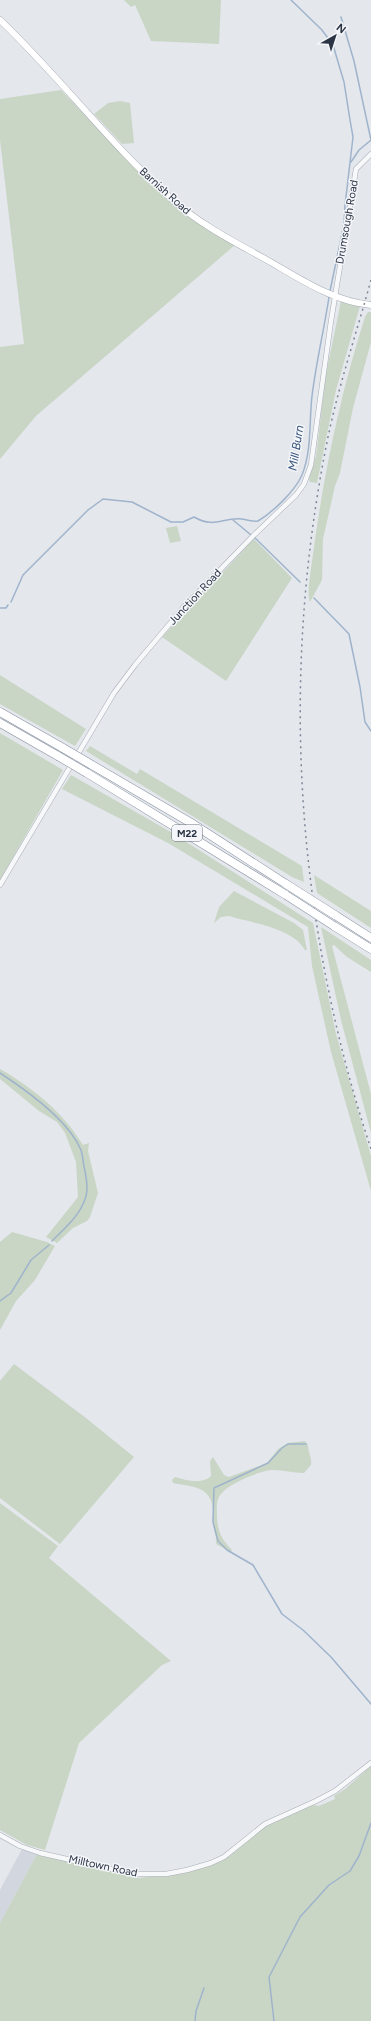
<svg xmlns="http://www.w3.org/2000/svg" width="371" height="2021" font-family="Figtree,sans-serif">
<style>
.built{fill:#d2d6de}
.green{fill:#c9d6c5}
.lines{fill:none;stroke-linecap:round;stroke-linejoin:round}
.stream{stroke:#9fb4cc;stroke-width:1.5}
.street-casing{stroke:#a9aeb7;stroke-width:5.5}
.secondary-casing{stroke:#a9aeb7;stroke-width:7}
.highway-casing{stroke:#8b94a3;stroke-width:9}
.street{stroke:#f7f8fa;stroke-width:4.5}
.secondary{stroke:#fff;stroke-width:6}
.highway{stroke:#fff;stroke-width:8}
.rail{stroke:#7d8696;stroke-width:1.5;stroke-dasharray:2 4;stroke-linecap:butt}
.highway-bridge-casing{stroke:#8b94a3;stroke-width:9;stroke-linecap:butt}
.highway-bridge{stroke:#fff;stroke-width:8}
.labels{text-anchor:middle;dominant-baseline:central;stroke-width:3;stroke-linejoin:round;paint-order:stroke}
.shield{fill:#f4f6f9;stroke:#676e7b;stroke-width:1}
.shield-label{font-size:10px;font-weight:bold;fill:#2b3445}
.street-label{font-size:11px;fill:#2b3445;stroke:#f4f6f9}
.water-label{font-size:12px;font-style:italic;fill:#34527a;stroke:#f4f6f9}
</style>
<rect width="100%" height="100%" fill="#e4e7ec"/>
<path class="built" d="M 22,1849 L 37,1854 L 36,1856 L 0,1923 L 0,1890 Z"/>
<path class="green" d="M 124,0 L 221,0 L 219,44 L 151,41 L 135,5 L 131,7 Z
M 61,90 L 113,145 L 147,178 L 235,245 L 36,416 L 0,459 L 0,347 L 24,344 L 0,140 L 0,99 Z
M 120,101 L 130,103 L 134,143 L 122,144 L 94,114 L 108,103 Z
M 341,301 L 360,306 L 336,390 L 317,483 L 310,482 L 309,479 L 316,456 L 326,374 Z
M 368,312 L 371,312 L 371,342 L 353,408 L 340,473 L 335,486 L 323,539 L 322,580 L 310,602 C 306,593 312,565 313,554 C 324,473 340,395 365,317 Z
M 177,526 L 181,541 L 170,543 L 166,528 Z
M 254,539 L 292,578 L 226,681 L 162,637 Z
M 0,675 L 86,729 L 75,746 L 0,704 Z
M 0,733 L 63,770 L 0,880 Z
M 90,746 L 137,774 L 140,769 L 302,866 L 304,882 L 292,877 L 86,751 Z
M 71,775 L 169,831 L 313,923 L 336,1034 L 371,1156 L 371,1191 L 331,1052 L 312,966 L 308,927 L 168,843 L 62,789 Z
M 314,875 L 371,911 L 371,928 L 317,893 Z
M 234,891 L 294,923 L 303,930 L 307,950 L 305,950 C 293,928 252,923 229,916 L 221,917 L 214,923 L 219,907 Z
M 321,927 L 371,960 L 371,972 L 347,957 L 334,945 L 332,946 L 371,1094 L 371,1133 L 341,1020 Z
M 0,1069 C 33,1088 63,1112 83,1145 L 89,1143 L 88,1151 L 98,1193 L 90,1217 L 87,1221 L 73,1228 L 57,1243 L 46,1237 L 78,1197 L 76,1162 L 65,1133 L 57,1122 L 39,1111 L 0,1079 Z
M 12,1232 L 47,1242 L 55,1246 L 35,1280 L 16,1301 L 0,1330 L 0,1242 Z
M 14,1364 L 86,1418 L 134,1457 L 60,1544 L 0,1498 L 0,1381 Z
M 305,1441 L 308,1445 C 308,1453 312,1457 311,1465 L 304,1473 C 293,1473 283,1470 273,1470 C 261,1470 228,1484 221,1494 C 216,1499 217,1508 217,1514 C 217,1530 221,1539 232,1550 L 231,1552 L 216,1544 C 217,1536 214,1532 213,1525 C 212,1520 213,1515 213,1510 C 211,1486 193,1487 173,1483 L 172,1480 L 175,1477 C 185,1480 202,1485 211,1476 L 210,1461 L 213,1457 L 224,1475 L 229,1477 L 267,1463 L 278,1449 L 288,1443 Z
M 0,1503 L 58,1546 L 49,1558 L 171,1661 L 162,1665 L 79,1743 L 45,1850 L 27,1845 L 0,1830 Z
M 371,1766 L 371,2021 L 0,2021 L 0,1923 L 37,1854 L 139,1878 L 184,1872 L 219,1862 L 230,1856 L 266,1826 L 313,1805 L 319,1806 L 335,1799 L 334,1796 L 345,1789 Z"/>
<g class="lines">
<path class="stream" d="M 291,0 L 322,30 L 333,45 L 344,82 L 350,120 L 353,137 L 345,205 L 344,224 L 330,291
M 341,17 L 354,61 L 371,140
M 351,162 L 359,150 L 371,140
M 233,520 L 251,535
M 254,537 L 300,582
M 314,598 L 349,634 L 360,687 L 365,722 L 371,731
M 11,602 L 23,575 L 88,510 L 103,499 L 132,502 L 171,522 L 183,522 L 194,517 C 215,529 222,517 242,519 C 247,520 252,522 258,521 C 273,512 295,491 302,475 C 312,450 309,422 312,396 C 316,363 324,330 329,297
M 0,608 L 6,608 L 8,605
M 0,1073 C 26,1090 69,1121 81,1150 C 83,1156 83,1164 85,1171 C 87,1182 89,1193 83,1204 C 77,1218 63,1230 52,1241
M 0,1301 L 11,1293 L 31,1260 L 49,1245
M 306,1444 L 288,1444 L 282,1448 L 268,1463 L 214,1488 L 213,1522 L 218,1541 L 227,1550 L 253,1565 L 282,1614 L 303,1630 L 331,1657 L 371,1704
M 195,2021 L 196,2011 L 204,1988
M 274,2021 L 269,1977 L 300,1917 L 329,1885 L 350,1871 L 359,1856 L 371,1823"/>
<g class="street-casing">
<path id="street" d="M 0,885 L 114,693 L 135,665 L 183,608 L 254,535 L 296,495 L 304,484 L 311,465 L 331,321 L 356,169 L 371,154
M 0,1835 L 20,1846 L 40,1853 L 133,1874 L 166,1874 L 187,1870 L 211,1863 L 224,1857 L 265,1824 L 316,1801 L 335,1791 L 371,1763"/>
</g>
<g class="secondary-casing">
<path id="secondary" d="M 0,20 C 61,78 111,146 174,201 C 203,227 241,245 274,264 C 303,281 336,302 371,305"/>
</g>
<g class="highway-casing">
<path id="highway" d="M 0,712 L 63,748
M 0,723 L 58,756
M 92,765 L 193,824 L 286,884
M 87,773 L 286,895
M 335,915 L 371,938
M 334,926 L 371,949"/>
</g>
<use href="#street" class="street"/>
<use href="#secondary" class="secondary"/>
<use href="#highway" class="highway"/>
<path class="rail" d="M 371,280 C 356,335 337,390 326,447 C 280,681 296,923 371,1149"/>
<g class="highway-bridge-casing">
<path id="highway-bridge" d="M 63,748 L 92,765
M 58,756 L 87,773
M 286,884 L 335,915
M 286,895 L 334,926"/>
</g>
<use href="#highway-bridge" class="highway-bridge"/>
</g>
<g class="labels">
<rect class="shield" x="172" y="825" width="30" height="16" rx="3"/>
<g class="shield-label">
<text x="187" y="833">M22</text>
</g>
<g class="street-label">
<text transform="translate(165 191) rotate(42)">Barnish Road</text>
<text transform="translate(347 222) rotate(-80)">Drumsough Road</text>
<text transform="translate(195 597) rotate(-47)">Junction Road</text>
<text transform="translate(103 1866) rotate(12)">Milltown Road</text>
</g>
<g class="water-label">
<text transform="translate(296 448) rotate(-81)">Mill Burn</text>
</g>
</g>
<g transform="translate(335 36) rotate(39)" stroke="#f4f6f9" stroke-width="3" paint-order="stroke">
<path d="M0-3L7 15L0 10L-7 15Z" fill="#2b3445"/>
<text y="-6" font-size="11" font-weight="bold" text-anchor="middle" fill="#2b3445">N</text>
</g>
</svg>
